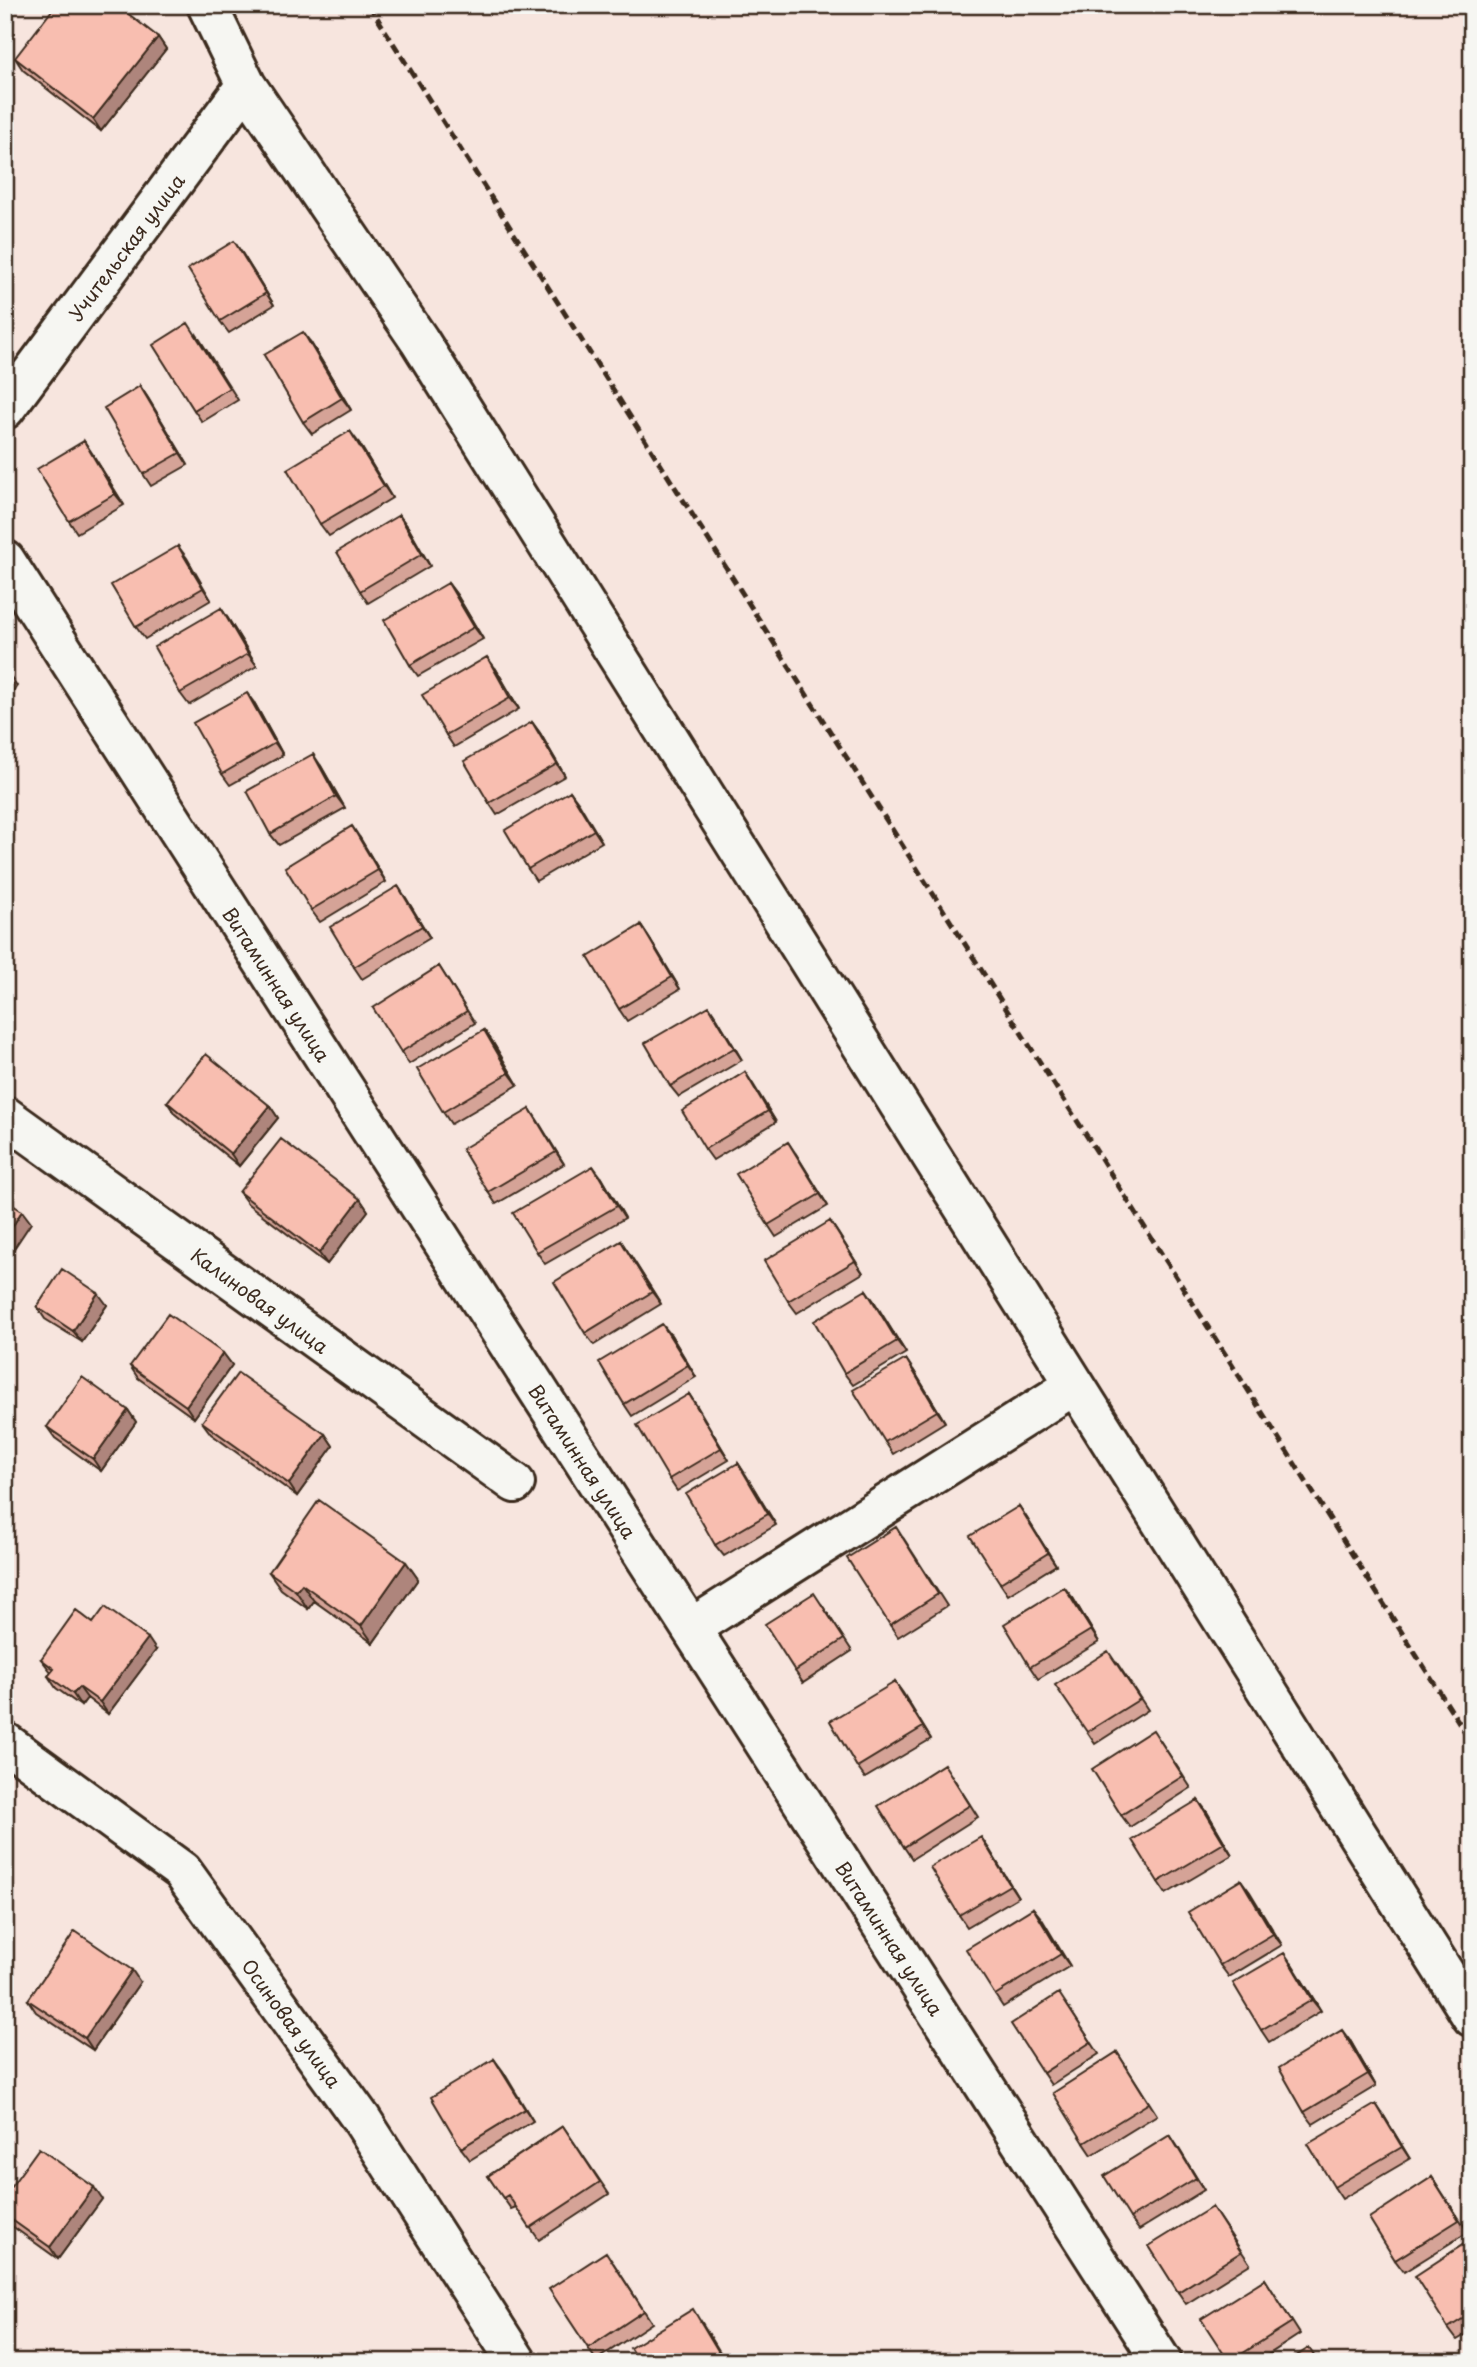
<svg xmlns="http://www.w3.org/2000/svg" width="1477" height="2367" font-family="'Playpen Sans',sans-serif">
<style>
.lines{fill:none;stroke-linecap:round;stroke-linejoin:round}
.street-casing{stroke:#3b2a1e;stroke-width:44}
.street{stroke:#f6f6f2;stroke-width:38}
.rail{stroke:#3b2a1e;stroke-width:5;stroke-dasharray:10 5;stroke-linecap:butt}
.wall{fill:#d5a397;stroke:#3b2a1e;stroke-width:2}
.shaded-wall{fill:#ae857b;stroke:#3b2a1e;stroke-width:2}
.building{fill:#f8beb0;stroke:#3b2a1e;stroke-width:2}
.labels{text-anchor:middle;dominant-baseline:central;stroke-width:5;stroke-linejoin:round;paint-order:stroke}
.street-label{font-size:19px;fill:#3b2a1e;stroke:#f6f6f2}
</style>
<rect width="100%" height="100%" fill="#f7e5de"/>
<filter id="ink" filterUnits="userSpaceOnUse"><feTurbulence type="fractalNoise" baseFrequency=".0143" numOctaves="2"/><feDisplacementMap in="SourceGraphic" scale="14" xChannelSelector="R" yChannelSelector="G"/><feConvolveMatrix kernelMatrix="1 2 1 2 8 2 1 2 1" color-interpolation-filters="sRGB"/></filter>
<g filter="url(#ink)">
<g class="lines">
<g class="street-casing">
<path id="street" d="M 207,5 L 246,85 L 419,340 L 1472,2017
M 5,409 L 246,85
M 5,560 L 1162,2362
M 5,1116 L 515,1483
M 691,1628 L 1075,1385
M 5,1742 L 182,1871 L 362,2120 L 517,2362"/>
</g>
<use href="#street" class="street"/>
<path class="rail" d="M 369,5 L 1472,1743"/>
</g>
<path class="wall" d="M 158,37 L 166,49 L 101,131 L 23,70 L 15,58 Z
M 242,253 L 274,305 L 229,333 L 220,321 Z
M 197,335 L 238,400 L 202,422 L 194,410 Z
M 311,343 L 351,410 L 312,434 L 303,422 Z
M 140,386 L 148,398 L 188,465 L 151,486 L 143,474 Z
M 84,441 L 124,505 L 77,533 L 69,521 Z
M 359,443 L 392,498 L 329,536 L 320,524 Z
M 399,515 L 408,527 L 430,566 L 368,603 L 360,591 Z
M 178,546 L 211,600 L 145,639 L 136,627 Z
M 448,583 L 457,595 L 483,639 L 418,676 L 410,665 Z
M 221,608 L 229,620 L 257,666 L 189,705 L 180,693 Z
M 496,669 L 519,709 L 454,747 L 446,735 Z
M 255,704 L 283,755 L 230,785 L 222,774 Z
M 532,722 L 540,733 L 565,776 L 497,815 L 489,803 Z
M 321,766 L 345,808 L 279,845 L 270,834 Z
M 570,791 L 602,842 L 536,881 L 528,869 Z
M 360,838 L 386,882 L 320,922 L 311,910 Z
M 406,898 L 430,938 L 362,979 L 354,967 Z
M 641,925 L 649,937 L 680,989 L 627,1021 L 619,1009 Z
M 439,966 L 475,1023 L 409,1064 L 401,1052 Z
M 717,1018 L 742,1060 L 679,1097 L 670,1086 Z
M 484,1030 L 492,1041 L 518,1085 L 451,1124 L 443,1112 Z
M 745,1072 L 776,1122 L 713,1160 L 705,1149 Z
M 167,1102 L 270,1106 L 278,1118 L 239,1166 L 175,1114 Z
M 530,1109 L 564,1164 L 496,1204 L 488,1192 Z
M 796,1154 L 828,1206 L 776,1237 L 768,1225 Z
M 602,1178 L 625,1218 L 545,1264 L 537,1252 Z
M 239,1192 L 360,1199 L 368,1211 L 327,1264 L 248,1204 Z
M 830,1221 L 863,1273 L 797,1313 L 788,1301 Z
M 621,1241 L 661,1304 L 594,1345 L 585,1333 Z
M 866,1290 L 906,1353 L 853,1385 L 844,1373 Z
M 107,1305 L 82,1342 L 45,1319 L 37,1307 Z
M 671,1335 L 696,1377 L 632,1416 L 624,1404 Z
M 223,1353 L 232,1365 L 194,1418 L 138,1378 L 130,1366 Z
M 914,1371 L 945,1422 L 893,1454 L 885,1442 Z
M 689,1394 L 729,1460 L 677,1491 L 669,1479 Z
M 128,1410 L 136,1422 L 101,1471 L 55,1438 L 47,1427 Z
M 202,1422 L 325,1434 L 333,1446 L 297,1496 L 211,1434 Z
M 738,1463 L 776,1525 L 724,1556 L 715,1545 Z
M 1019,1506 L 1056,1565 L 1008,1595 L 1000,1583 Z
M 904,1539 L 947,1606 L 898,1637 L 890,1625 Z
M 406,1562 L 418,1579 L 373,1643 L 314,1601 L 308,1609 L 281,1589 L 269,1572 Z
M 1073,1598 L 1099,1642 L 1038,1679 L 1030,1667 Z
M 822,1605 L 852,1651 L 803,1683 L 795,1671 Z
M 156,1650 L 108,1714 L 87,1698 L 81,1706 L 56,1688 L 48,1676 L 51,1672 L 41,1659 Z
M 1117,1663 L 1148,1710 L 1095,1744 L 1087,1732 Z
M 895,1682 L 931,1739 L 865,1778 L 857,1767 Z
M 1161,1742 L 1191,1788 L 1130,1827 L 1121,1815 Z
M 952,1776 L 978,1817 L 912,1859 L 904,1847 Z
M 1198,1800 L 1207,1812 L 1232,1855 L 1166,1894 L 1158,1882 Z
M 989,1849 L 1018,1897 L 967,1927 L 959,1915 Z
M 1241,1880 L 1282,1945 L 1229,1977 L 1220,1965 Z
M 1033,1908 L 1070,1966 L 1003,2007 L 995,1995 Z
M 1292,1964 L 1321,2011 L 1269,2042 L 1261,2030 Z
M 140,1982 L 93,2050 L 36,2012 L 28,2000 Z
M 1067,2005 L 1099,2054 L 1051,2085 L 1043,2073 Z
M 1351,2042 L 1376,2086 L 1313,2124 L 1304,2112 Z
M 1117,2052 L 1157,2115 L 1092,2155 L 1084,2143 Z
M 494,2059 L 533,2121 L 470,2160 L 461,2148 Z
M 1384,2116 L 1410,2159 L 1342,2199 L 1334,2187 Z
M 563,2126 L 609,2194 L 539,2240 L 516,2207 L 511,2209 L 488,2176 Z
M 1170,2135 L 1204,2190 L 1139,2230 L 1130,2218 Z
M 1432,2177 L 1468,2232 L 1404,2272 L 1395,2260 Z
M 5,2195 L 102,2199 L 58,2259 L 5,2221 Z
M 1212,2207 L 1250,2264 L 1186,2304 L 1178,2292 Z
M 1472,2255 L 1472,2331 L 1457,2340 L 1448,2328 Z
M 614,2264 L 652,2323 L 596,2360 L 588,2348 Z
M 1265,2279 L 1300,2334 L 1257,2362 L 1229,2362 Z
M 701,2321 L 726,2362 L 638,2362 Z"/>
<path class="shaded-wall" d="M 158,37 L 166,49 L 101,131 L 93,119 Z
M 234,241 L 242,253 L 274,305 L 266,293 Z
M 303,332 L 311,343 L 351,410 L 342,398 Z
M 140,386 L 148,398 L 188,465 L 180,453 Z
M 350,431 L 359,443 L 392,498 L 384,486 Z
M 84,441 L 92,453 L 124,505 L 115,494 Z
M 399,515 L 408,527 L 430,566 L 422,554 Z
M 178,546 L 187,558 L 211,600 L 203,588 Z
M 448,583 L 457,595 L 483,639 L 474,627 Z
M 221,608 L 229,620 L 257,666 L 248,654 Z
M 487,657 L 496,669 L 519,709 L 510,698 Z
M 9,674 L 17,686 L 5,702 L 5,679 Z
M 247,693 L 255,704 L 283,755 L 275,743 Z
M 532,722 L 540,733 L 565,776 L 557,764 Z
M 313,754 L 321,766 L 345,808 L 336,796 Z
M 570,791 L 579,803 L 602,842 L 594,830 Z
M 352,826 L 360,838 L 386,882 L 378,870 Z
M 398,886 L 406,898 L 430,938 L 422,926 Z
M 641,925 L 649,937 L 680,989 L 672,977 Z
M 709,1006 L 717,1018 L 742,1060 L 734,1048 Z
M 484,1030 L 492,1041 L 518,1085 L 509,1073 Z
M 745,1072 L 753,1084 L 776,1122 L 768,1111 Z
M 270,1106 L 278,1118 L 239,1166 L 231,1154 Z
M 530,1109 L 538,1121 L 564,1164 L 556,1152 Z
M 788,1142 L 796,1154 L 828,1206 L 820,1194 Z
M 593,1166 L 602,1178 L 625,1218 L 617,1206 Z
M 360,1199 L 368,1211 L 327,1264 L 319,1253 Z
M 22,1211 L 31,1223 L 5,1262 L 5,1238 Z
M 830,1221 L 838,1233 L 863,1273 L 855,1261 Z
M 621,1241 L 629,1253 L 661,1304 L 652,1292 Z
M 866,1290 L 874,1301 L 906,1353 L 897,1341 Z
M 98,1293 L 107,1305 L 82,1342 L 73,1331 Z
M 662,1324 L 671,1335 L 696,1377 L 688,1365 Z
M 223,1353 L 232,1365 L 194,1418 L 186,1406 Z
M 906,1359 L 914,1371 L 945,1422 L 937,1411 Z
M 689,1394 L 697,1406 L 729,1460 L 721,1448 Z
M 128,1410 L 136,1422 L 101,1471 L 93,1459 Z
M 325,1434 L 333,1446 L 297,1496 L 289,1484 Z
M 738,1463 L 746,1475 L 776,1525 L 768,1514 Z
M 1019,1506 L 1027,1518 L 1056,1565 L 1048,1553 Z
M 406,1562 L 418,1579 L 373,1643 L 361,1626 Z
M 302,1584 L 314,1601 L 308,1609 L 296,1591 Z
M 1064,1587 L 1073,1598 L 1099,1642 L 1091,1630 Z
M 148,1638 L 156,1650 L 108,1714 L 100,1702 Z
M 895,1682 L 903,1693 L 931,1739 L 923,1727 Z
M 79,1687 L 87,1698 L 81,1706 L 73,1694 Z
M 1198,1800 L 1207,1812 L 1232,1855 L 1224,1843 Z
M 981,1837 L 989,1849 L 1018,1897 L 1010,1885 Z
M 1241,1880 L 1250,1892 L 1282,1945 L 1273,1934 Z
M 1033,1908 L 1042,1919 L 1070,1966 L 1061,1954 Z
M 1284,1953 L 1292,1964 L 1321,2011 L 1312,2000 Z
M 132,1970 L 140,1982 L 93,2050 L 85,2038 Z
M 1342,2030 L 1351,2042 L 1376,2086 L 1368,2074 Z
M 494,2059 L 503,2071 L 533,2121 L 525,2109 Z
M 1376,2104 L 1384,2116 L 1410,2159 L 1402,2147 Z
M 1170,2135 L 1178,2147 L 1204,2190 L 1196,2178 Z
M 94,2187 L 102,2199 L 58,2259 L 50,2247 Z"/>
<path class="building" d="M 56,5 L 117,5 L 158,37 L 93,119 L 15,58 Z
M 234,241 L 266,293 L 220,321 L 188,269 Z
M 188,323 L 229,388 L 194,410 L 153,345 Z
M 303,332 L 342,398 L 303,422 L 264,355 Z
M 140,386 L 180,453 L 143,474 L 104,408 Z
M 350,431 L 384,486 L 320,524 L 287,469 Z
M 84,441 L 115,494 L 69,521 L 37,469 Z
M 399,515 L 422,554 L 360,591 L 337,552 Z
M 178,546 L 203,588 L 136,627 L 111,585 Z
M 448,583 L 474,627 L 410,665 L 384,620 Z
M 221,608 L 248,654 L 180,693 L 154,647 Z
M 487,657 L 510,698 L 446,735 L 422,695 Z
M 247,693 L 275,743 L 222,774 L 193,723 Z
M 532,722 L 557,764 L 489,803 L 464,761 Z
M 313,754 L 336,796 L 270,834 L 247,791 Z
M 570,791 L 594,830 L 528,869 L 505,830 Z
M 352,826 L 378,870 L 311,910 L 285,867 Z
M 398,886 L 422,926 L 354,967 L 330,927 Z
M 641,925 L 672,977 L 619,1009 L 588,957 Z
M 439,966 L 467,1011 L 401,1052 L 373,1008 Z
M 709,1006 L 734,1048 L 670,1086 L 645,1043 Z
M 484,1030 L 509,1073 L 443,1112 L 417,1069 Z
M 206,1054 L 270,1106 L 231,1154 L 167,1102 Z
M 745,1072 L 768,1111 L 705,1149 L 682,1111 Z
M 530,1109 L 556,1152 L 488,1192 L 462,1149 Z
M 281,1139 L 360,1199 L 319,1253 L 239,1192 Z
M 788,1142 L 820,1194 L 768,1225 L 736,1174 Z
M 593,1166 L 617,1206 L 537,1252 L 513,1213 Z
M 5,1200 L 22,1211 L 5,1238 Z
M 830,1221 L 855,1261 L 788,1301 L 764,1261 Z
M 621,1241 L 652,1292 L 585,1333 L 554,1282 Z
M 62,1269 L 98,1293 L 73,1331 L 37,1307 Z
M 866,1290 L 897,1341 L 844,1373 L 814,1321 Z
M 168,1314 L 223,1353 L 186,1406 L 130,1366 Z
M 662,1324 L 688,1365 L 624,1404 L 599,1362 Z
M 906,1359 L 937,1411 L 885,1442 L 853,1390 Z
M 238,1373 L 325,1434 L 289,1484 L 202,1422 Z
M 82,1377 L 128,1410 L 93,1459 L 47,1427 Z
M 689,1394 L 721,1448 L 669,1479 L 637,1425 Z
M 738,1463 L 768,1514 L 715,1545 L 686,1494 Z
M 319,1500 L 406,1562 L 361,1626 L 302,1584 L 296,1591 L 269,1572 Z
M 1019,1506 L 1048,1553 L 1000,1583 L 970,1536 Z
M 896,1527 L 938,1594 L 890,1625 L 847,1558 Z
M 1064,1587 L 1091,1630 L 1030,1667 L 1004,1624 Z
M 814,1593 L 844,1639 L 795,1671 L 765,1624 Z
M 105,1607 L 148,1638 L 100,1702 L 79,1687 L 73,1694 L 48,1676 L 54,1669 L 41,1659 L 76,1610 L 93,1623 Z
M 1108,1651 L 1140,1699 L 1087,1732 L 1055,1685 Z
M 895,1682 L 923,1727 L 857,1767 L 830,1721 Z
M 1153,1730 L 1183,1776 L 1121,1815 L 1092,1769 Z
M 944,1764 L 970,1805 L 904,1847 L 878,1806 Z
M 1198,1800 L 1224,1843 L 1158,1882 L 1132,1840 Z
M 981,1837 L 1010,1885 L 959,1915 L 930,1867 Z
M 1241,1880 L 1273,1934 L 1220,1965 L 1188,1912 Z
M 1033,1908 L 1061,1954 L 995,1995 L 966,1949 Z
M 75,1931 L 132,1970 L 85,2038 L 28,2000 Z
M 1284,1953 L 1312,2000 L 1261,2030 L 1233,1983 Z
M 1059,1993 L 1091,2042 L 1043,2073 L 1011,2024 Z
M 1342,2030 L 1368,2074 L 1304,2112 L 1279,2068 Z
M 1117,2052 L 1149,2103 L 1084,2143 L 1053,2093 Z
M 494,2059 L 525,2109 L 461,2148 L 431,2097 Z
M 1376,2104 L 1402,2147 L 1334,2187 L 1308,2144 Z
M 563,2126 L 600,2182 L 530,2228 L 508,2195 L 503,2198 L 488,2176 Z
M 1170,2135 L 1196,2178 L 1130,2218 L 1104,2176 Z
M 39,2148 L 94,2187 L 50,2247 L 5,2215 L 5,2195 Z
M 1432,2177 L 1459,2220 L 1395,2260 L 1369,2218 Z
M 1212,2207 L 1241,2252 L 1178,2292 L 1149,2246 Z
M 1464,2244 L 1472,2256 L 1472,2313 L 1448,2328 L 1415,2276 Z
M 606,2252 L 644,2311 L 588,2348 L 549,2289 Z
M 1265,2279 L 1292,2322 L 1229,2362 L 1201,2319 Z
M 693,2309 L 720,2354 L 708,2362 L 638,2362 L 630,2348 Z
M 1309,2348 L 1318,2362 L 1287,2362 Z"/>
</g>
<g class="labels">
<g class="street-label">
<text transform="translate(126 247) rotate(-53)">Учительская улица</text>
<text transform="translate(277 984) rotate(57)">Витаминная улица</text>
<text transform="translate(260 1300) rotate(36)">Калиновая улица</text>
<text transform="translate(583 1461) rotate(57)">Витаминная улица</text>
<text transform="translate(890 1938) rotate(57)">Витаминная улица</text>
<text transform="translate(292 2023) rotate(54)">Осиновая улица</text>
</g>
</g>
<rect width="1477" height="2367" fill="none" stroke="#f6f6f2" stroke-width="28"/>
<rect x="14" y="14" width="1449" height="2339" fill="none" stroke="#3b2a1e" stroke-width="2.5" filter="url(#ink)"/>
</svg>
